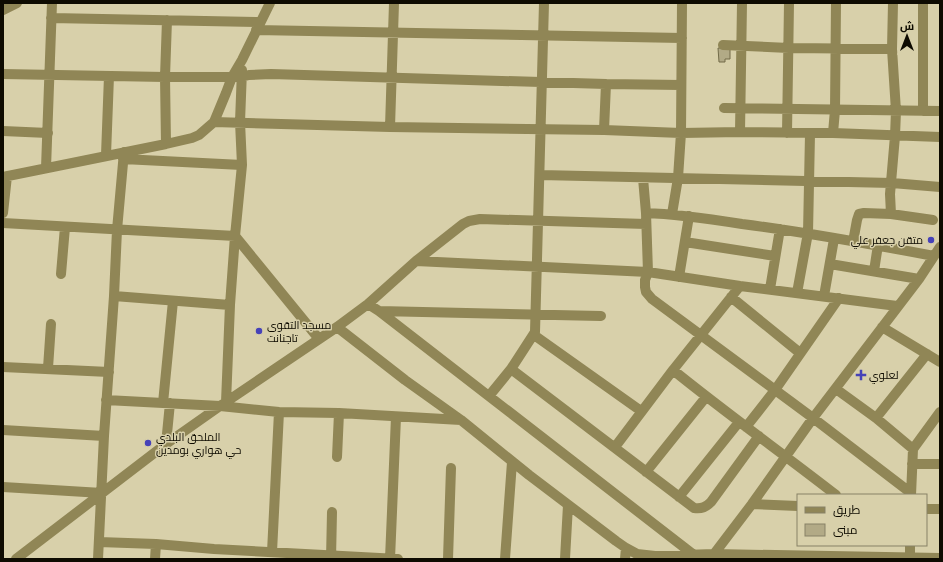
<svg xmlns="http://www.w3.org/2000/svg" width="943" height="562" font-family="Mulish,Cairo,sans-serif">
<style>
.building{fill:#b2aa86;stroke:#726b48}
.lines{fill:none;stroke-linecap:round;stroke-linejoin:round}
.minor{stroke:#908656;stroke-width:10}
.poi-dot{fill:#4642b8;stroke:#d8d0aa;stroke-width:1.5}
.labels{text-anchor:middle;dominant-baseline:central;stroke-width:3;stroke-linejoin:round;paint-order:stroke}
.poi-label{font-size:11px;fill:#0e0b01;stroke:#d8d0aa;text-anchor:start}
</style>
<rect width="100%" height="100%" fill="#d8d0aa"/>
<path class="building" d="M 718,48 L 730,48 L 730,59 L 725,59 L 725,62 L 719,62 Z"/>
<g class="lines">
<path class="minor" d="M 893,3 L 892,49 L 896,111 L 895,136 L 890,194 L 891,214 L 933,220
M 923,3 L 923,111
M 3,10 L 17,3
M 51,18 L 260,22
M 256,30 L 682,38
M 723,45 L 789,48 L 892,49
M 242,70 L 240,122 L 242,165 L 235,236 L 319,339
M 3,74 L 165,77 L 241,77 L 249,75 L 271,74 L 606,84 L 681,85
M 724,108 L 940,111
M 214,122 L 390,127 L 604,130 L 681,133 L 740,132 L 833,133 L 940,137
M 390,127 L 394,3
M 604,130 L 606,84
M 3,131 L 48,133
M 740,132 L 742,3
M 787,133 L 789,3
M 833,133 L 835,110 L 836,3
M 166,144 L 165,77 L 167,20
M 106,155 L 109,76
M 123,159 L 242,165
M 46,168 L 52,3
M 540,175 L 892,183 L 940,187
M 3,177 L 166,144 L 192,138 L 199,135 L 214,122 L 226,93 L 232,77 L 242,60 L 270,3
M 643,178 L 646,213 L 648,272 L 645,280 L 645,287 L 646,292 L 652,299 L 813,418 L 911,493
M 3,213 L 7,176
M 646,213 C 678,214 710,219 742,224 C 806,232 870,244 934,256
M 672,214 L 678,178 L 681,133 L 682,3
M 3,223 L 235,236 L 230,305 L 226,402
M 685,242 L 775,256
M 853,242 L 857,220 L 859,214 L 864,213 L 891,214
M 416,261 L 648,272 L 740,286 L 897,306
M 830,264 L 919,279
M 874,271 L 878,245
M 61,274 L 65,227
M 679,277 L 689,216
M 770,289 L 780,229
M 797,293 L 808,233 L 810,134
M 114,296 L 230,305
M 824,296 L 834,239
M 731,297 L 800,353
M 368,304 L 379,311 L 694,555
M 379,311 L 601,316
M 337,327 L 405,380 L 461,420 L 529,475 L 616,541 L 626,548 L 637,554 L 655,556 L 714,554 L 940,558
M 882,327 L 940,362
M 534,335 L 641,411
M 3,367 L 109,372
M 48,368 L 51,324
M 511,369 L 694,508 C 702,509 706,507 711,502 L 759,436
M 673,370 C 726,413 782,453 836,495
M 836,389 L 876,418 L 913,449
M 489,396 L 511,369 L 535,332 L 544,3
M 106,400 L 220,406 L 279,412 L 339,413 L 461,420
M 163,403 L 173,301
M 876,418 L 927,354
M 746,427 L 775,390 L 839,298
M 3,430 L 104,436
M 166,444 L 170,403
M 615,447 L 673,370 L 740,286
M 337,457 L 339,413
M 912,464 L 940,464
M 646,472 L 706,397
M 3,487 L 102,493
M 911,495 L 913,449 L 940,412
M 679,497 L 739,422
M 752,504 L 798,506
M 926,509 L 940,509
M 99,542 L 156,544 L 214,549 L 398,559
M 272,552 L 279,412
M 714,554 L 752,504 L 813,418 L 919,279 L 940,247
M 16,559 L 166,444 L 220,406 L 337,327 L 368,304 L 416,261 L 463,224 L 469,221 L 480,219 L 646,224
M 98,559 L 104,436 L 114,296 L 117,230 L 124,152
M 155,559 L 156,544
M 331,559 L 332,512
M 390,559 L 396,417
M 448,559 L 451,468
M 505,559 L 512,462
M 565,559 L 568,505
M 625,559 L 626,548
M 910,559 L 910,545"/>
</g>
<g class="poi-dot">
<circle cx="931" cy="240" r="4"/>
<circle cx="259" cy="331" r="4"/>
<path d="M859 369h4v4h4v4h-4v4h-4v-4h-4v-4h4z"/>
<circle cx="148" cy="443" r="4"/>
</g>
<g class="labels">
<g class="poi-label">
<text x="923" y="240" text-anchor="end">متقن جعفر علي</text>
<text x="267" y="325">مسجد التقوى<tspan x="267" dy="13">تاجنانت</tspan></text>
<text x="869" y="375">لعلوي</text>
<text x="156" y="437">الملحق البلدي<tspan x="156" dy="13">حي هواري بومدين</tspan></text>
</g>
</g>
<rect width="943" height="562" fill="none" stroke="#0e0b01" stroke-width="8"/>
<rect x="797" y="494" width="130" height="52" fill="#d8d0aa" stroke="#878166"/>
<rect x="805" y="507" width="20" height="6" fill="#908656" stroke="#878166"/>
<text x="833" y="514" font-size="12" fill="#0e0b01">طريق</text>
<rect x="805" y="524" width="20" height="12" fill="#b2aa86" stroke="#878166"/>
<text x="833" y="534" font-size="12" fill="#0e0b01">مبنى</text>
<g transform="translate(907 36)" stroke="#d8d0aa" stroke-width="3" paint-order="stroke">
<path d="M0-3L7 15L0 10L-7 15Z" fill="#0e0b01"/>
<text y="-6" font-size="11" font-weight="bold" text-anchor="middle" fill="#0e0b01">ش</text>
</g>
</svg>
